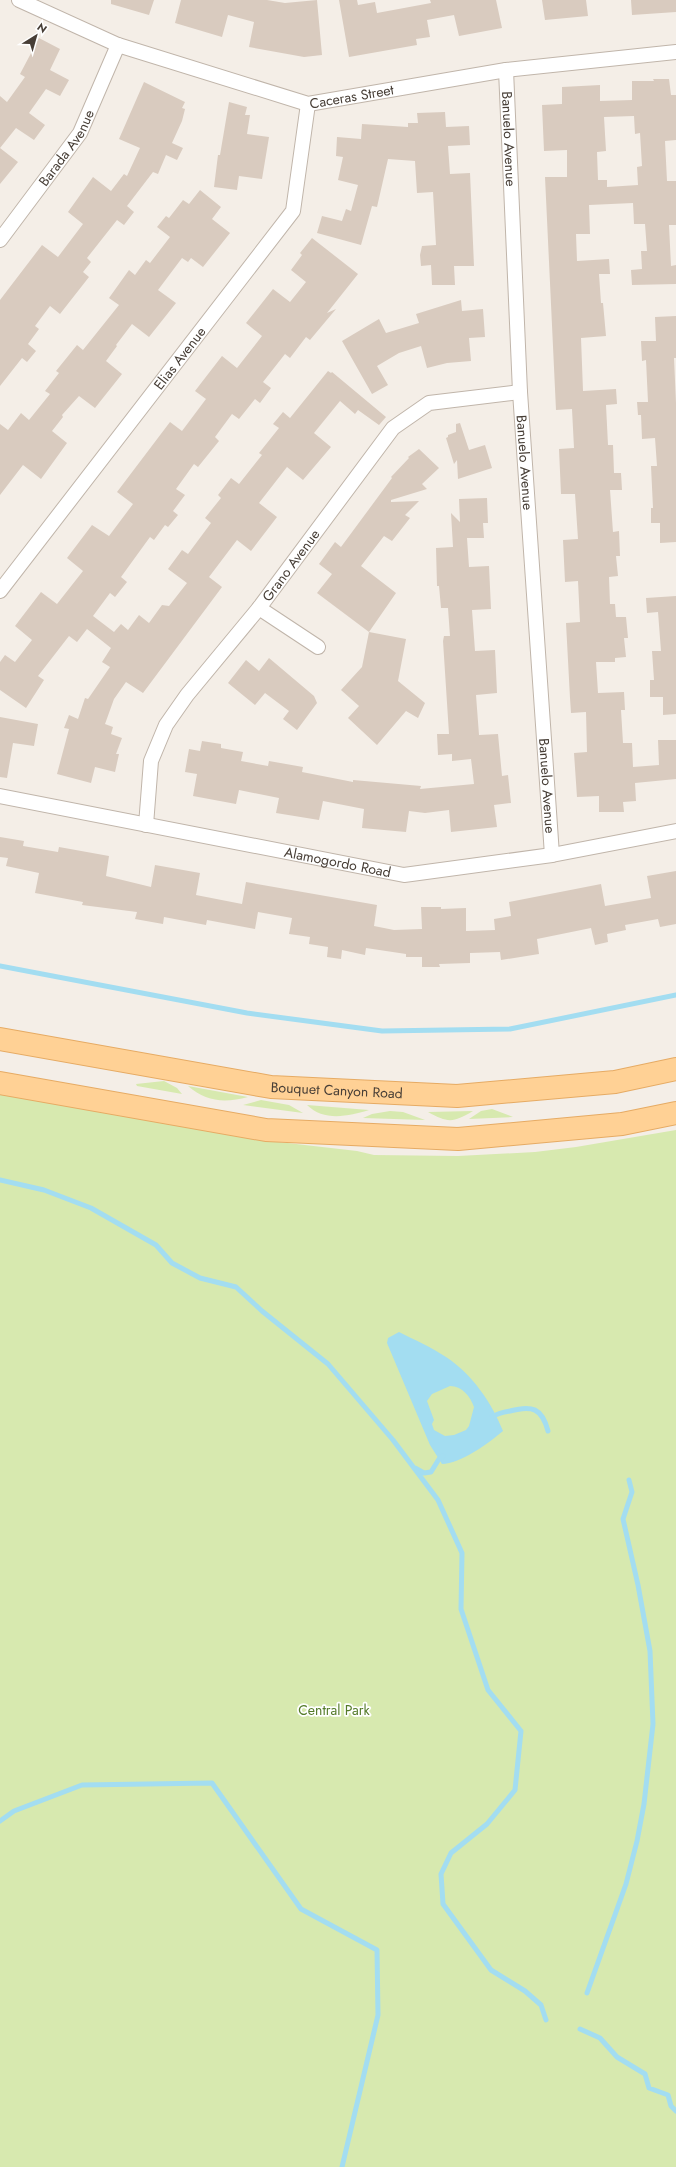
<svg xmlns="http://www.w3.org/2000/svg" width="676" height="2167" font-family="Jost,sans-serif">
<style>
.green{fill:#d7e9af}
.water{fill:#a3ddf1;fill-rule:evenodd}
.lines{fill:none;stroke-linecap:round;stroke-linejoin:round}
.stream{stroke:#a3ddf1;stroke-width:5}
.building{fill:#d9cbbf;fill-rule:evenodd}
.minor-casing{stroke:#c0b5aa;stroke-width:16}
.primary-casing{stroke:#e6ab64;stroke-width:24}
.minor{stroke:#fff;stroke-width:14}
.primary{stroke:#ffd195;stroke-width:22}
.labels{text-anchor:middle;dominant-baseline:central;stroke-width:3.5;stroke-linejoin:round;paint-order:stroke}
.street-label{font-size:14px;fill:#473e36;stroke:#fff}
.park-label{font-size:14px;fill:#537a28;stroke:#fff}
</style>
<rect width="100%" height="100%" fill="#f4eee7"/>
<path class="green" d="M 164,1081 L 177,1088 L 182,1094 L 137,1086 L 136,1084 Z
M 188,1086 L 248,1097 C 225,1103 206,1102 188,1086 Z
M 0,1094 L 270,1141 L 357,1151 L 374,1155 L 458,1156 L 535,1152 L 576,1147 L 676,1130 L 676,2167 L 0,2167 Z
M 261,1100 L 289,1105 L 303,1113 L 243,1105 Z
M 307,1105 L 369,1110 C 349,1116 324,1122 307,1105 Z
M 492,1109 L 513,1117 L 469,1119 L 481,1111 Z
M 390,1111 L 403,1112 L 425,1120 L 363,1118 L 372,1114 Z
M 473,1111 C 453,1123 448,1123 428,1112 Z"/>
<path class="water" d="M 399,1332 C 415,1340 431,1347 446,1357 C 472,1374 492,1403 503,1431 C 489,1443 460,1464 442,1464 L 430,1445 L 387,1343 L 388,1338 ZM 450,1386 C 462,1386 470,1396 474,1407 L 469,1426 L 466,1430 L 454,1435 L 445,1436 L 434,1430 L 432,1424 L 434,1420 L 427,1401 L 432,1394 Z"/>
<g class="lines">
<path class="stream" d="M 0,966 L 247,1013 L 382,1031 L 510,1029 L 676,995
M 0,1180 L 44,1190 L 91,1208 L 156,1245 L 172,1263 L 200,1278 L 236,1287 L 262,1311 L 328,1364 L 393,1440 L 438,1500 L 462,1553 L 461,1609 L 488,1690 L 521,1731 L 515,1790 L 487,1824 L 451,1853 L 441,1874 L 443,1904 L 491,1970 L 525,1991 L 541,2005 L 546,2020
M 492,1417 C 498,1413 504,1412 510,1411 C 532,1405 542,1408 548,1431
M 415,1468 L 424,1473 L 431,1472 L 439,1459 L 443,1456
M 0,1821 L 14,1811 L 82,1785 L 212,1783 L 301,1909 L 377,1950 L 378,2015 L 342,2167
M 587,1993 L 626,1884 L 637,1841 L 644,1804 L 653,1724 L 650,1651 L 638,1585 L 623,1519 L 632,1492 L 629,1480
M 580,2029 L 600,2038 L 617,2057 L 645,2074 L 649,2088 L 668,2095 L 671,2106 L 676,2111"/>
</g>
<path class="building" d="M 111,0 L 154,0 L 149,15 L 111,4 Z
M 181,0 L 267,0 L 285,3 L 317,0 L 322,55 L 304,57 L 249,47 L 254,22 L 228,15 L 222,37 L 175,23 Z
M 339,0 L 357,0 L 358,5 L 375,2 L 377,13 L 431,3 L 430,0 L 496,0 L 502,28 L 459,36 L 454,15 L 427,20 L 430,37 L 416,39 L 417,45 L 349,57 Z
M 542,0 L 586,0 L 588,16 L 545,20 Z
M 631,0 L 676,0 L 676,12 L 632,15 Z
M 39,38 L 60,49 L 50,70 L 69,80 L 60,96 L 46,89 L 29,113 L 45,125 L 34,140 L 16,128 L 0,148 L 18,162 L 0,184 L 0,96 L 7,102 L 25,77 L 20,74 Z
M 653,79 L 669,79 L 671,95 L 676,95 L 676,140 L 665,141 L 667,181 L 676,181 L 676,225 L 669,225 L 671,266 L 676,265 L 676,284 L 632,285 L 631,270 L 642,269 L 641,251 L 647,251 L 645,224 L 634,224 L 633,203 L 589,205 L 590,234 L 576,234 L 577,261 L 609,259 L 610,274 L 599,274 L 601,303 L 603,303 L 606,336 L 581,338 L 583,391 L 616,389 L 617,404 L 606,405 L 608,445 L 613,445 L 614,473 L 621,473 L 622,490 L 610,490 L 613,532 L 619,531 L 620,556 L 616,556 L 618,576 L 609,577 L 610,604 L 615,604 L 616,617 L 626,617 L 628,638 L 624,638 L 626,657 L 615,658 L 615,662 L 596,662 L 598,693 L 624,692 L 625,710 L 621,710 L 623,743 L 632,743 L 633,767 L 659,765 L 658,740 L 676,740 L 676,779 L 635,783 L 636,801 L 623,802 L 624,812 L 599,812 L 599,796 L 577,797 L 574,753 L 587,752 L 586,712 L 571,713 L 570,698 L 566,623 L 580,622 L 578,581 L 565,582 L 563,540 L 578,539 L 575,494 L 561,494 L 559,449 L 574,448 L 572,409 L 556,410 L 545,177 L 567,177 L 567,150 L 544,151 L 542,105 L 562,104 L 562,87 L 600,85 L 600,101 L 632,100 L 632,81 L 654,81 ZM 634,116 L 635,134 L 640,133 L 642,166 L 637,167 L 638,185 L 607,187 L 607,180 L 598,180 L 597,152 L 606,151 L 604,117 Z
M 144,82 L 185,102 L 182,108 L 185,109 L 182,121 L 172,143 L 183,148 L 177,160 L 166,155 L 158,174 L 153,172 L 127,206 L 134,212 L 124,225 L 117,220 L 87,258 L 91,262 L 83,272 L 89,277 L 60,314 L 50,306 L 35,326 L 39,329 L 28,344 L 36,351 L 27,362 L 22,358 L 0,386 L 0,300 L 42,245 L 58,257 L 83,224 L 68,212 L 93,177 L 111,191 L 124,174 L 127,176 L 140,148 L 119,139 Z
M 229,102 L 247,107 L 245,115 L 250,115 L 247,134 L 269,137 L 262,179 L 239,176 L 237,190 L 214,187 L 218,155 L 220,155 Z
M 445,112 L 446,127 L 469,126 L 470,145 L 448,146 L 450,174 L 470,173 L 474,266 L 454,266 L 455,285 L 432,285 L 431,265 L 421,266 L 420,255 L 422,246 L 436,245 L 433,192 L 417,193 L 415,161 L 388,159 L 377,207 L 372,206 L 361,245 L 317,233 L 322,216 L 342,221 L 346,209 L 351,211 L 358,185 L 338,180 L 343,157 L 336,156 L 337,137 L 361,139 L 362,124 L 408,127 L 408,123 L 418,123 L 417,113 Z
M 200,190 L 221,207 L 212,219 L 230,233 L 203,267 L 191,258 L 188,262 L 182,258 L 158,290 L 176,303 L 149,337 L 132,324 L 116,345 L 117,346 L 106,361 L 122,374 L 95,408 L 79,396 L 62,415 L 63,417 L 52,431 L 67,443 L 41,479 L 23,465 L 0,495 L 0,424 L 8,430 L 21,413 L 29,420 L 50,394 L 45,391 L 59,373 L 56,371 L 77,345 L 83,350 L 119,305 L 109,298 L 129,270 L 135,275 L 146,260 L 150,263 L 170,237 L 157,227 L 166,216 L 169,218 L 183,200 L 189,204 Z
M 312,238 L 358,274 L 327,313 L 336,309 L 310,340 L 306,337 L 290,358 L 285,354 L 263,382 L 271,388 L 260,403 L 255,399 L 239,419 L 232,414 L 215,437 L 219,441 L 198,467 L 194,464 L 176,489 L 185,495 L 173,511 L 178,515 L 168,527 L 165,525 L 154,540 L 150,537 L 121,577 L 127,582 L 115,597 L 110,593 L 93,616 L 114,632 L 121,624 L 128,630 L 139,615 L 149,623 L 162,605 L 169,606 L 187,583 L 168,569 L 182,550 L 188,554 L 211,523 L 205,518 L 221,498 L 218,495 L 231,478 L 239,484 L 262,455 L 259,453 L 279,428 L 273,424 L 283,412 L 290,418 L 328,371 L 331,373 L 332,372 L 386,417 L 379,425 L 358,410 L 355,414 L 340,401 L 314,433 L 331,447 L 303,480 L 287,467 L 259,503 L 277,517 L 251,551 L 237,540 L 209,577 L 222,587 L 143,693 L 126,682 L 114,699 L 105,724 L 113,727 L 111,734 L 122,738 L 116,754 L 119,754 L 115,772 L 95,767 L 91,783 L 57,774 L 69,729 L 64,728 L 69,715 L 78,719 L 85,698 L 88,699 L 110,667 L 102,662 L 111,648 L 87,629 L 77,642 L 69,636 L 38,676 L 44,680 L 26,708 L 0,690 L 0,662 L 5,655 L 15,662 L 32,640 L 15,626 L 41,592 L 57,604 L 83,571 L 67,558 L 92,525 L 109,536 L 133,504 L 117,492 L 170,422 L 182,431 L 206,399 L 195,391 L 222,356 L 237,368 L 262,336 L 246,323 L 258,308 L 273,289 L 290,302 L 306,282 L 291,270 L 302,255 L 300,253 Z
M 461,300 L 462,311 L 483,309 L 485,337 L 469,338 L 471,361 L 447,363 L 427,368 L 421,346 L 399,353 L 377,366 L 388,385 L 372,394 L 342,341 L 379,319 L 386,333 L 419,323 L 416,314 Z
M 676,316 L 676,358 L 674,358 L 676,403 L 676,542 L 660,543 L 660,523 L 651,523 L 651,508 L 653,508 L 651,466 L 657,466 L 655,438 L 642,439 L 641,415 L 638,415 L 637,402 L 648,402 L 646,360 L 642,361 L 641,341 L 656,341 L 655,317 Z
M 460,423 L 469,450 L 485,445 L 492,468 L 458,479 L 457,460 L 454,464 L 446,438 L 448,437 L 448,435 L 456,432 L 456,424 Z
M 419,449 L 439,468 L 422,484 L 427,489 L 391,500 L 391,502 L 419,501 L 405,515 L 410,518 L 392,541 L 384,536 L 361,566 L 396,593 L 369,632 L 317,593 L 332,574 L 319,564 L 335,542 L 341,547 L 392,478 L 391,477 L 409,458 L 408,457 Z
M 487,498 L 488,523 L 483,523 L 484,538 L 467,538 L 469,567 L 489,566 L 491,609 L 472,610 L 475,651 L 495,650 L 497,693 L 476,695 L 479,735 L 498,734 L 502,776 L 508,775 L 511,803 L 494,805 L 497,827 L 451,832 L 449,810 L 425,813 L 409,811 L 406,832 L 362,828 L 364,809 L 323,801 L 319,820 L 276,813 L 279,798 L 239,790 L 236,804 L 193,796 L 197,774 L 185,772 L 189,749 L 200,751 L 202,741 L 221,744 L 221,748 L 243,752 L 241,761 L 268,766 L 269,761 L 303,767 L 302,772 L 353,782 L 353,780 L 421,786 L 420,789 L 474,784 L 471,759 L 452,761 L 452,754 L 438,755 L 437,734 L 449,734 L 443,641 L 444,636 L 450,636 L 448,608 L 441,608 L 439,586 L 437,586 L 436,548 L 453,547 L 451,513 L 460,522 L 459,499 Z
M 676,596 L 676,714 L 663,715 L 663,697 L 650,697 L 650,680 L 654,680 L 652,651 L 661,651 L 658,612 L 647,613 L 646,598 Z
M 369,632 L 406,639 L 398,681 L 425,703 L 418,718 L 406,711 L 377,745 L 348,718 L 359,706 L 341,690 L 362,667 Z
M 269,658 L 314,696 L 317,703 L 297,730 L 283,719 L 289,711 L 265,693 L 255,705 L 228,683 L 246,660 L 259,671 Z
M 0,717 L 38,724 L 34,746 L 13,743 L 7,778 L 0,777 Z
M 0,837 L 24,841 L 23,846 L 58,852 L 59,847 L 109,856 L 106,876 L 151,887 L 155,865 L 200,873 L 196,895 L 242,904 L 246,882 L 377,905 L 374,926 L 394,930 L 422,929 L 421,907 L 441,907 L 441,909 L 466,908 L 466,931 L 495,930 L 494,919 L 511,916 L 509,902 L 601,884 L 605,906 L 651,898 L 647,876 L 676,871 L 676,924 L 660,927 L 658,919 L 625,925 L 626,930 L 607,934 L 608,942 L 595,945 L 591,928 L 537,939 L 539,954 L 501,960 L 500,952 L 470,953 L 470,963 L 439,964 L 440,967 L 422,967 L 422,957 L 406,957 L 406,954 L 366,948 L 365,955 L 342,950 L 341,959 L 327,957 L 328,947 L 309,944 L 310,937 L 289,934 L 292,918 L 258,912 L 255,929 L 207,920 L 206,925 L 164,917 L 163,924 L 135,919 L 137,912 L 82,905 L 83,902 L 35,893 L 39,873 L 6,866 L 8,858 L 0,857 Z"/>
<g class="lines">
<g class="minor-casing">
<g id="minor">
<path id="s1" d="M 19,0 L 118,45 L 308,104 L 506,70 L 676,52"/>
<path id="s2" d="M 506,70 L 520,392 L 552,855"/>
<path id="s3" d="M 0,240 L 80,133 L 118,45"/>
<path id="s4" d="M 0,591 L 293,211 L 308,104"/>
<path d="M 259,608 L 318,647"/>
<path id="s5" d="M 0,796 L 404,875 L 552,855 L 676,831"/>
<path id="s6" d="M 146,825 L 151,761 L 166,725 L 187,695 L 259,608 L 393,428 L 429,403 L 520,392"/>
</g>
</g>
<g class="primary-casing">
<g id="primary">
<path id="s7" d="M 0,1039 L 271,1087 L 457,1096 L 615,1082 L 676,1069"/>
<path d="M 0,1083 L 266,1130 L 458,1139 L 622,1124 L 676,1113"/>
</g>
</g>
<use href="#minor" class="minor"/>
<use href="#primary" class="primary"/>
</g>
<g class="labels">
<g class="street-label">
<text stroke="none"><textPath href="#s1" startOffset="352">Caceras Street</textPath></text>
<text stroke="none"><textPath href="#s2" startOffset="69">Banuelo Avenue</textPath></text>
<text stroke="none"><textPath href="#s3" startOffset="114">Barada Avenue</textPath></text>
<text stroke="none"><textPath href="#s4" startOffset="294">Elias Avenue</textPath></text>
<text stroke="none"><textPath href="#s2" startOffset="393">Banuelo Avenue</textPath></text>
<text stroke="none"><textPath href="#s6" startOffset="306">Grano Avenue</textPath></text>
<text stroke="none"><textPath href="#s2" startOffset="717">Banuelo Avenue</textPath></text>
<text stroke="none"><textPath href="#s5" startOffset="344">Alamogordo Road</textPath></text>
<text stroke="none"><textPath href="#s7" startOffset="341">Bouquet Canyon Road</textPath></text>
</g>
<g class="park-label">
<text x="334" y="1710">Central Park</text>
</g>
</g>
<g transform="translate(36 36) rotate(37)" stroke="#ffffff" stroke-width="3" paint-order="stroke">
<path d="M0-3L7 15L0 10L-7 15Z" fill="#473e36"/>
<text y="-6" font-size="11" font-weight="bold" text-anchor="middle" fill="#473e36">N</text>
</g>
</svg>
